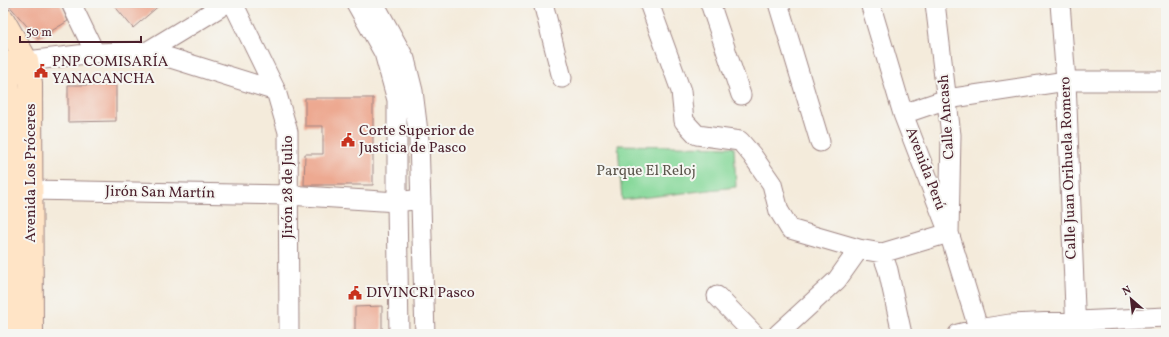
<svg xmlns="http://www.w3.org/2000/svg" width="1169" height="337" font-family="Vollkorn,serif">
<style>
.green{fill:#85d899;stroke:#687c62}
.building{fill:#eda991}
.lines{fill:none;stroke-linecap:round;stroke-linejoin:round}
.street-casing{stroke:#9f8583;stroke-width:21}
.secondary-casing{stroke:#9f8583;stroke-width:24}
.street{stroke:#fff;stroke-width:19}
.secondary{stroke:#ffe4c6;stroke-width:22}
.labels{text-anchor:middle;dominant-baseline:central;stroke-width:4;stroke-linejoin:round;paint-order:stroke}
.poi-label{font-size:15px;fill:#4a1f2b;stroke:#f6f6f2;text-anchor:start}
.street-label{font-size:15px;fill:#4a1f2b;stroke:#f6f6f2}
.park-label{font-size:15px;fill:#5c564c;stroke:#f6f6f2}
</style>
<rect width="100%" height="100%" fill="#f6f6f2"/>
<filter id="ink" filterUnits="userSpaceOnUse"><feTurbulence type="fractalNoise" baseFrequency=".025" numOctaves="2"/><feDisplacementMap in="SourceGraphic" scale="8" xChannelSelector="R" yChannelSelector="G"/><feConvolveMatrix kernelMatrix="1 2 1 2 8 2 1 2 1" color-interpolation-filters="sRGB"/></filter>
<filter id="wash" filterUnits="userSpaceOnUse"><feTurbulence type="fractalNoise" baseFrequency=".012" numOctaves="4" result="noise"/><feDisplacementMap in="SourceGraphic" scale="16" xChannelSelector="R" yChannelSelector="G"/><feGaussianBlur stdDeviation="0.9" result="paint"/><feColorMatrix in="noise" values="0 0 0 0 0 0 0 0 0 0 0 0 0 0 0 0 0 1.4 0 .05"/><feComposite in="paint" operator="in"/></filter>
<g filter="url(#wash)">
<rect width="100%" height="100%" fill="#f4ebdb"/>
<path class="green" d="M 618,145 L 734,147 L 736,187 L 622,200 Z"/>
<g id="blocks">
<path class="building" d="M 7,3 L 60,3 L 68,21 L 38,39 Z
M 112,3 L 162,3 L 133,28 Z
M 68,85 L 116,85 L 116,121 L 68,122 Z
M 305,98 L 373,98 L 373,185 L 304,185 L 305,154 L 323,154 L 323,126 L 305,126 Z
M 382,306 L 382,334 L 355,334 L 355,307 Z"/>
</g>
</g>
<g filter="url(#ink)">
<use href="#blocks" fill-opacity="0" stroke="#9f8583" stroke-width="1"/>
<g class="lines">
<g class="street-casing">
<path id="street" d="M 71,3 L 95,53
M 233,3 L 276,91 L 288,132 L 289,334
M 356,3 L 384,53 L 397,100 L 397,202 L 399,334
M 374,3 L 405,59 L 413,91 L 419,140 L 425,334
M 543,3 L 562,78
M 649,3 L 681,91 L 684,121 L 697,135 L 740,141 L 752,155 L 772,184 L 779,211 L 790,229 L 859,249 L 882,253 L 949,233 L 951,135 L 935,3
M 710,3 L 741,95
M 778,3 L 820,142
M 870,3 L 903,114 L 949,233 L 980,334
M 1060,3 L 1066,81 L 1076,334
M 148,51 L 227,3
M 27,61 L 95,53 L 148,51 L 276,91
M 903,114 L 947,99 L 1066,81 L 1166,81
M 31,190 L 288,195 L 397,202 L 421,199
M 882,253 L 888,270 L 902,334
M 717,296 L 754,334
M 778,334 L 837,280 L 859,249
M 958,334 L 978,329 L 1010,324 L 1166,317"/>
</g>
<g class="secondary-casing">
<path id="secondary" d="M 3,19 L 27,61 L 31,83 L 32,334
M 3,61 L 8,66 L 14,202 L 14,334"/>
</g>
<use href="#street" class="street"/>
<use href="#secondary" class="secondary"/>
</g>
</g>
<defs>
<g id="civic-bare" transform="scale(1.08)"><path d="M-.6-6.5H3V-4.5H.6V-3L4-1V1h2V6H-6V1h2V-1L-.6-3ZM-1.2 2.5V6h2.4V2.5Z" fill="#c8321e" stroke="#f6f6f2" stroke-width="2.5" paint-order="stroke"/></g>
</defs>
<g fill-rule="evenodd">
<use href="#civic-bare" x="41" y="71"/>
<use href="#civic-bare" x="348" y="140"/>
<use href="#civic-bare" x="355" y="293"/>
</g>
<g class="labels">
<g class="poi-label">
<text x="52" y="62">PNP COMISARÍA<tspan x="52" dy="17">YANACANCHA</tspan></text>
<text x="359" y="131">Corte Superior de<tspan x="359" dy="17">Justicia de Pasco</tspan></text>
<text x="366" y="293">DIVINCRI Pasco</text>
</g>
<g class="street-label">
<text transform="translate(947 117) rotate(-94)">Calle Ancash</text>
<text transform="translate(1069 168) rotate(-92)">Calle Juan Orihuela Romero</text>
<text transform="translate(925 169) rotate(69)">Avenida Perú</text>
<text transform="translate(31 173) rotate(-90)">Avenida Los Próceres</text>
<text transform="translate(288 187) rotate(-90)">Jirón 28 de Julio</text>
<text transform="translate(160 193) rotate(1)">Jirón San Martín</text>
</g>
<g class="park-label">
<text x="646" y="171">Parque El Reloj</text>
</g>
</g>
<rect width="1169" height="337" fill="none" stroke="#f6f6f2" stroke-width="16"/>
<g transform="translate(1131 299) rotate(332)" stroke="#f6f6f2" stroke-width="3" paint-order="stroke">
<path d="M0-3L7 15L0 10L-7 15Z" fill="#4a1f2b"/>
<text y="-6" font-size="11" font-weight="bold" text-anchor="middle" fill="#4a1f2b">N</text>
</g>
<path d="M20 36v6h121v-6" fill="none" stroke="#4a1f2b" stroke-width="2"/>
<text x="26" y="36" font-size="12" fill="#4a1f2b" stroke="#f6f6f2" stroke-width="3" paint-order="stroke">50 m</text>
</svg>
